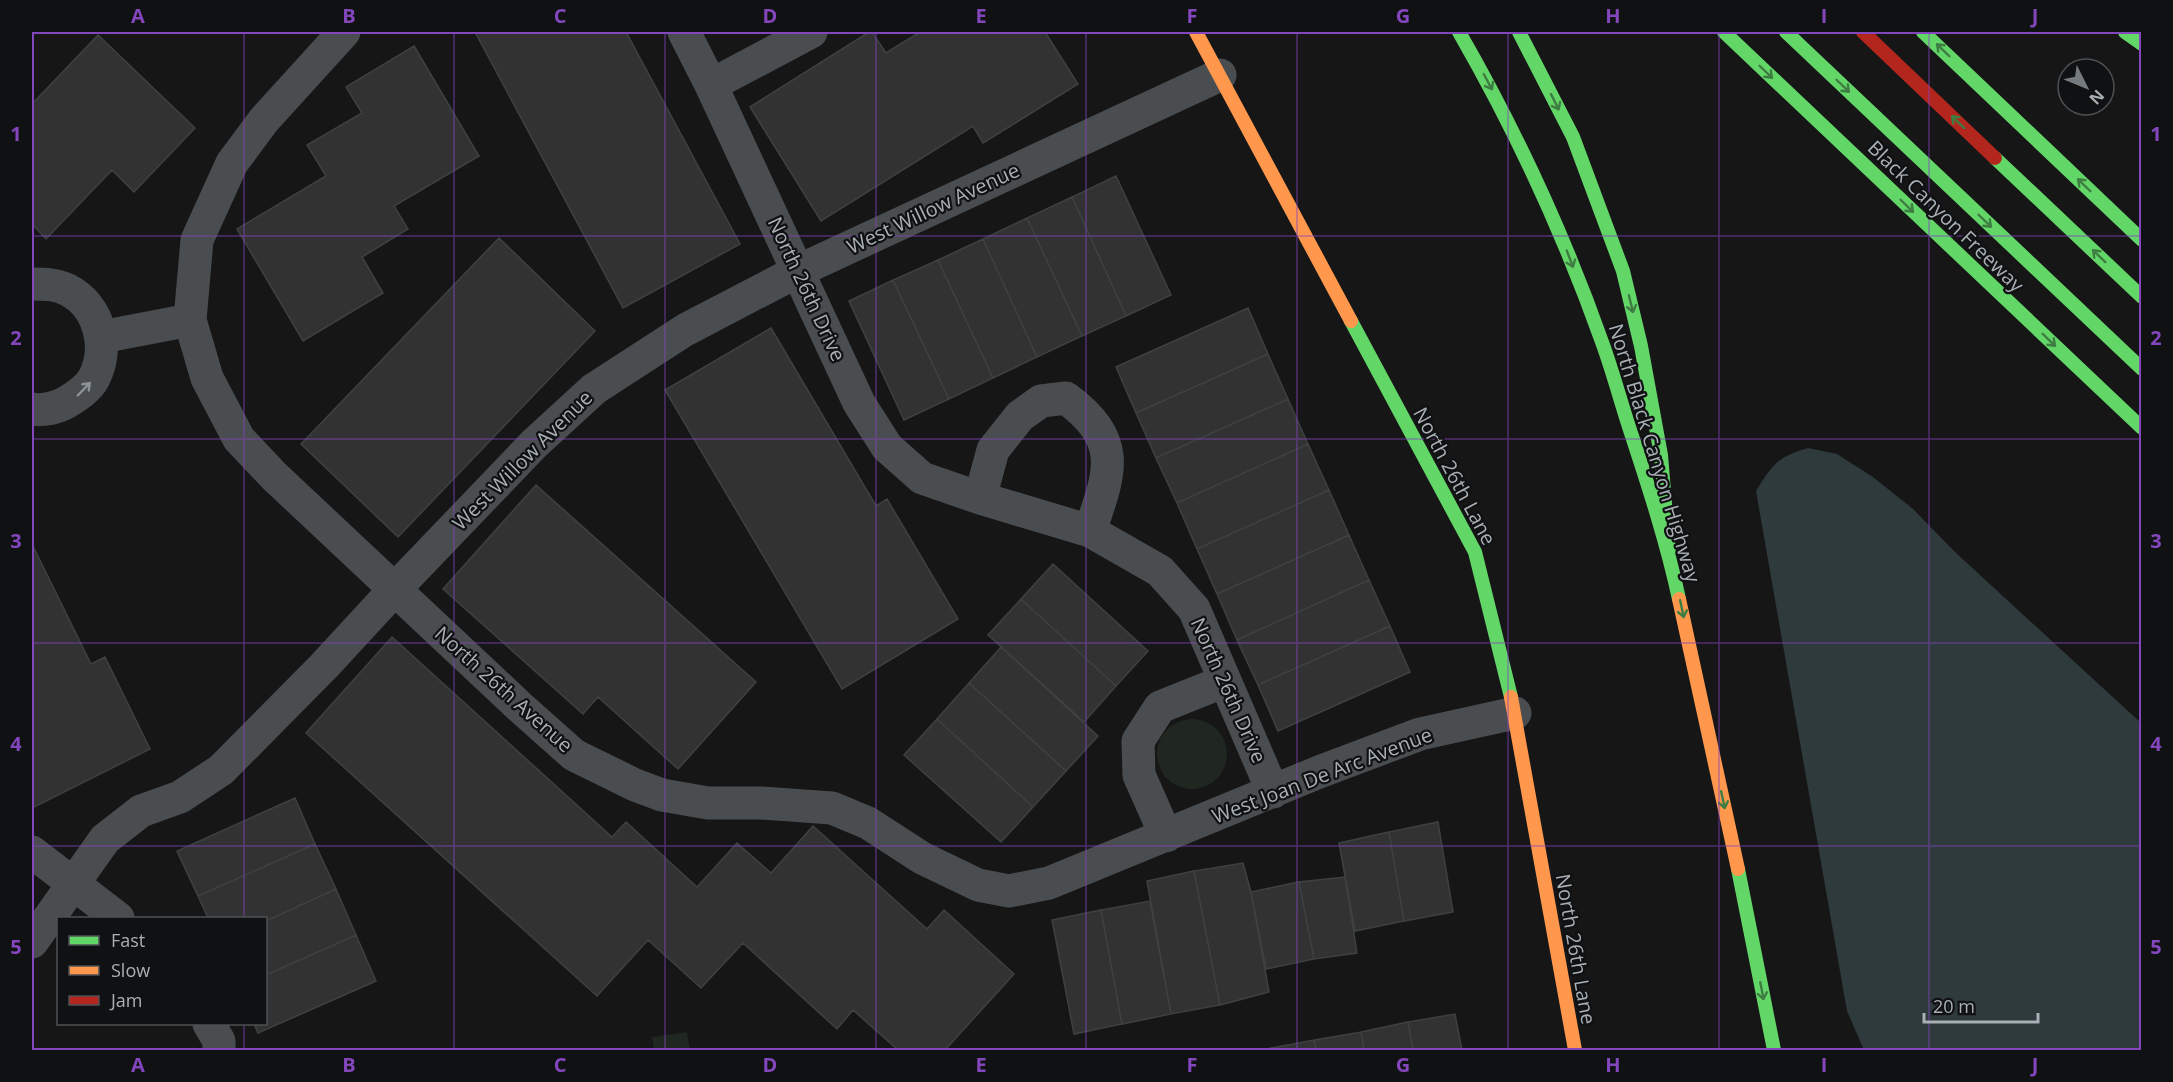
<svg xmlns="http://www.w3.org/2000/svg" width="2173" height="1082" font-family="'Open Sans',sans-serif">
<style>
.green{fill:#202620}
.water{fill:#2f3a3c}
.building{fill:#323233;stroke:#3e4142;stroke-width:1.5}
.lines{fill:none;stroke-linecap:round;stroke-linejoin:round}
.street{stroke:#4a4d4f;stroke-width:33}
.fast{stroke:#63d668;stroke-width:14}
.slow{stroke:#ff974d;stroke-width:14}
.jam{stroke:#b3261e;stroke-width:14}
.oneway{stroke:#3e7d41}
.oneway2{stroke:#8c9297}
.grid{fill:none;stroke:#8446bd;stroke-width:1.5;stroke-opacity:0.55}
.labels{text-anchor:middle;dominant-baseline:central;stroke-width:4.5;stroke-linejoin:round;paint-order:stroke}
.street-label{font-size:20px;fill:#a8b0b6;stroke:#101112}
.neatline{fill:none;stroke:#8446bd;stroke-width:2}
.grid-label{font-size:20px;text-anchor:middle;font-weight:bold;fill:#8446bd}
</style>
<rect width="100%" height="100%" fill="#161616"/>
<path class="green" d="M1157 754a35 35 0 1 1 70 0a35 35 0 1 1-70 0Z
M 687,1032 L 690,1050 L 654,1050 L 652,1037 Z"/>
<path class="water" d="M 1808,448 L 1837,454 L 1873,477 L 1913,509 L 1955,552 L 2141,723 L 2141,1050 L 1864,1050 L 1847,1011 L 1756,491 C 1772,465 1777,457 1808,448 Z"/>
<path class="building" d="M 475,32 L 626,32 L 740,244 L 623,308 Z
M 869,32 L 872,32 L 886,53 L 920,32 L 1045,32 L 1078,84 L 983,143 L 973,126 L 821,221 L 750,107 Z
M 98,35 L 195,128 L 134,192 L 112,170 L 46,239 L 32,224 L 32,104 Z
M 414,46 L 479,156 L 394,206 L 408,229 L 362,257 L 383,293 L 303,341 L 237,229 L 326,176 L 307,145 L 362,113 L 346,87 Z
M 1116,176 L 1171,295 L 1126,316 L 1072,197 Z
M 1072,197 L 1126,316 L 1082,336 L 1027,218 Z
M 1027,218 L 1082,336 L 1037,357 L 983,239 Z
M 499,238 L 595,331 L 398,537 L 301,444 Z
M 983,239 L 1037,357 L 993,378 L 938,260 Z
M 938,260 L 993,378 L 949,399 L 893,280 Z
M 893,280 L 949,399 L 904,420 L 849,301 Z
M 1248,308 L 1268,354 L 1136,413 L 1116,367 Z
M 771,328 L 876,506 L 887,499 L 958,619 L 842,689 L 665,390 Z
M 1268,354 L 1288,399 L 1156,458 L 1136,413 Z
M 1288,399 L 1308,444 L 1177,503 L 1156,458 Z
M 1308,444 L 1329,490 L 1197,549 L 1177,503 Z
M 536,485 L 756,682 L 678,769 L 598,697 L 583,714 L 443,589 Z
M 1329,490 L 1349,535 L 1217,594 L 1197,549 Z
M 1349,535 L 1369,580 L 1237,640 L 1217,594 Z
M 32,544 L 91,664 L 105,657 L 150,749 L 32,808 Z
M 1053,564 L 1148,651 L 1116,686 L 1021,599 Z
M 1369,580 L 1390,626 L 1258,685 L 1237,640 Z
M 1021,599 L 1116,686 L 1084,722 L 988,635 Z
M 1390,626 L 1410,672 L 1278,731 L 1258,685 Z
M 392,637 L 612,837 L 626,822 L 697,887 L 737,843 L 771,873 L 813,826 L 927,929 L 944,910 L 1014,974 L 945,1050 L 898,1050 L 853,1010 L 837,1029 L 743,943 L 701,988 L 648,940 L 597,996 L 306,733 Z
M 1001,647 L 1098,736 L 1066,771 L 969,683 Z
M 969,683 L 1066,771 L 1033,807 L 937,719 Z
M 937,719 L 1033,807 L 1001,842 L 904,755 Z
M 295,798 L 315,844 L 198,896 L 177,851 Z
M 1438,822 L 1453,912 L 1404,921 L 1389,832 Z
M 1389,832 L 1404,921 L 1355,931 L 1339,843 Z
M 315,844 L 336,889 L 266,921 L 266,918 L 208,918 L 198,896 Z
M 1243,863 L 1251,892 L 1269,992 L 1220,1005 L 1194,871 Z
M 1194,871 L 1220,1005 L 1171,1014 L 1147,881 Z
M 1345,877 L 1357,953 L 1314,959 L 1299,882 Z
M 1299,882 L 1314,959 L 1266,969 L 1251,892 Z
M 336,889 L 356,935 L 266,975 L 266,921 Z
M 1150,901 L 1171,1014 L 1122,1024 L 1101,910 Z
M 1101,910 L 1122,1024 L 1074,1034 L 1052,920 Z
M 356,935 L 376,981 L 258,1033 L 254,1024 L 266,1024 L 266,975 Z
M 1455,1014 L 1462,1050 L 1413,1050 L 1408,1022 Z
M 1408,1022 L 1413,1050 L 1364,1050 L 1361,1032 Z
M 1361,1032 L 1364,1050 L 1316,1050 L 1314,1040 Z
M 1314,1040 L 1316,1050 L 1266,1050 L 1266,1049 Z"/>
<g class="lines">
<path class="street" d="M 344,32 L 264,120 L 232,163 L 197,240 L 190,320 L 207,378 L 239,439 L 274,476 L 520,707 L 574,755 L 635,785 L 662,795 L 708,803 L 761,803 L 832,808 L 868,823 L 922,858 L 978,885 L 1009,891 L 1049,883 L 1319,772 L 1420,734 L 1515,713
M 684,32 L 711,85 L 859,403 L 887,447 L 922,478 L 980,498 L 1090,531 L 1160,571 L 1194,609 L 1273,792
M 711,85 L 811,32
M 32,284 C 44,284 56,284 68,290 C 99,306 110,347 94,378 C 88,389 77,396 67,402 C 57,408 43,411 32,409
M 101,337 L 190,320
M 980,498 L 993,450 L 1020,416 L 1041,401 L 1066,398 C 1124,441 1110,472 1090,531
M 1166,836 L 1139,775 L 1138,741 L 1160,707 L 1225,681
M 32,852 L 118,918
M 32,942 L 105,839 L 141,811 L 180,797 L 221,770 L 324,666 L 395,589 L 534,444 L 594,389 L 685,330 L 798,271 L 1220,75
M 209,1024 L 219,1041 L 219,1050"/>
<path class="fast" d="M 1459,32 C 1516,131 1564,235 1602,342 C 1613,372 1621,403 1631,433 C 1649,488 1667,543 1679,599
M 1519,32 L 1573,137 L 1623,271 L 1641,346 L 1661,455 L 1669,552
M 1724,32 L 2142,428
M 1786,32 L 2142,369
M 1923,32 L 2142,240
M 2125,32 L 2142,44
M 1995,158 L 2142,297
M 1351,321 L 1475,552 L 1511,697
M 1738,869 L 1774,1050"/>
<path class="slow" d="M 1196,32 L 1351,321
M 1679,599 L 1738,869
M 1511,697 L 1575,1050"/>
<path class="jam" d="M 1863,32 L 1995,158"/>
</g>
<defs><path id="oneway-shaft" d="M-6 0H5M1.5-3L5.5 0L1.5 3" fill="none" stroke-width="1.6" stroke-linecap="round" stroke-linejoin="round" transform="scale(1.5)"/></defs>
<g class="oneway">
<use href="#oneway-shaft" transform="translate(1943 50) rotate(-136)"/>
<use href="#oneway-shaft" transform="translate(1766 72) rotate(44)"/>
<use href="#oneway-shaft" transform="translate(1488 82) rotate(62)"/>
<use href="#oneway-shaft" transform="translate(1843 86) rotate(44)"/>
<use href="#oneway-shaft" transform="translate(1555 102) rotate(63)"/>
<use href="#oneway-shaft" transform="translate(1958 122) rotate(-136)"/>
<use href="#oneway-shaft" transform="translate(2084 185) rotate(-136)"/>
<use href="#oneway-shaft" transform="translate(1907 206) rotate(44)"/>
<use href="#oneway-shaft" transform="translate(1985 221) rotate(44)"/>
<use href="#oneway-shaft" transform="translate(2099 256) rotate(-136)"/>
<use href="#oneway-shaft" transform="translate(1570 259) rotate(69)"/>
<use href="#oneway-shaft" transform="translate(1631 304) rotate(76)"/>
<use href="#oneway-shaft" transform="translate(2049 340) rotate(44)"/>
<use href="#oneway-shaft" transform="translate(1682 609) rotate(78)"/>
<use href="#oneway-shaft" transform="translate(1723 800) rotate(78)"/>
<use href="#oneway-shaft" transform="translate(1762 991) rotate(79)"/>
</g>
<use class="oneway2" href="#oneway-shaft" transform="translate(84 389) rotate(-46)"/>
<path class="grid" d="M 244,32 L 244,918M 454,32 L 454,1050M 665,32 L 665,1050M 876,32 L 876,1050M 1086,32 L 1086,1050M 1297,32 L 1297,1050M 1508,32 L 1508,1050M 1719,32 L 1719,1050M 1929,32 L 1929,1050M 32,236 L 2142,236M 32,439 L 2142,439M 32,643 L 2142,643M 32,846 L 2142,846M 244,1024 L 244,1050"/>
<g class="labels">
<g class="street-label">
<text transform="translate(933 208) rotate(-25)">West Willow Avenue</text>
<text transform="translate(1946 216) rotate(44)">Black Canyon Freeway</text>
<text transform="translate(807 289) rotate(65)">North 26th Drive</text>
<text transform="translate(1655 453) rotate(73)">North Black Canyon Highway</text>
<text transform="translate(522 460) rotate(-45)">West Willow Avenue</text>
<text transform="translate(1455 476) rotate(62)">North 26th Lane</text>
<text transform="translate(504 689) rotate(42)">North 26th Avenue</text>
<text transform="translate(1229 690) rotate(66)">North 26th Drive</text>
<text transform="translate(1322 775) rotate(-21)">West Joan De Arc Avenue</text>
<text transform="translate(1576 949) rotate(80)">North 26th Lane</text>
</g>
</g>
<rect width="2173" height="1082" fill="none" stroke="#101112" stroke-width="66"/>
<rect x="57" y="917" width="210" height="108" fill="#101112" stroke="#4d5154" stroke-width="1.5"/>
<rect x="69" y="936" width="30" height="9" fill="#63d668" stroke="#4d5154" stroke-width="1.5"/>
<text x="111" y="947" font-size="18" fill="#a8b0b6">Fast</text>
<rect x="69" y="966" width="30" height="9" fill="#ff974d" stroke="#4d5154" stroke-width="1.5"/>
<text x="111" y="977" font-size="18" fill="#a8b0b6">Slow</text>
<rect x="69" y="996" width="30" height="9" fill="#b3261e" stroke="#4d5154" stroke-width="1.5"/>
<text x="111" y="1007" font-size="18" fill="#a8b0b6">Jam</text>
<g transform="translate(2086 87) rotate(133)"><circle r="28" fill="#101112" stroke="#4d5154" stroke-width="1.5"/>
<path d="M0-4.5L10 22L0 15L-10 22Z" fill="#757a7e"/>
<text y="-9" font-size="16" font-weight="bold" text-anchor="middle" fill="#a8b0b6">N</text>
</g>
<path d="M1924 1013v9h114v-9" fill="none" stroke="#a8b0b6" stroke-width="3"/>
<text x="1933" y="1013" font-size="18" fill="#a8b0b6" stroke="#101112" stroke-width="4.5" paint-order="stroke">20 m</text>
<rect x="33" y="33" width="2107" height="1016" class="neatline"/>
<g class="grid-label">
<text x="138" y="23">A</text>
<text x="349" y="23">B</text>
<text x="560" y="23">C</text>
<text x="770" y="23">D</text>
<text x="981" y="23">E</text>
<text x="1192" y="23">F</text>
<text x="1403" y="23">G</text>
<text x="1613" y="23">H</text>
<text x="1824" y="23">I</text>
<text x="2035" y="23">J</text>
<text x="16" y="141">1</text>
<text x="2156" y="141">1</text>
<text x="16" y="345">2</text>
<text x="2156" y="345">2</text>
<text x="16" y="548">3</text>
<text x="2156" y="548">3</text>
<text x="16" y="751">4</text>
<text x="2156" y="751">4</text>
<text x="16" y="954">5</text>
<text x="2156" y="954">5</text>
<text x="138" y="1072">A</text>
<text x="349" y="1072">B</text>
<text x="560" y="1072">C</text>
<text x="770" y="1072">D</text>
<text x="981" y="1072">E</text>
<text x="1192" y="1072">F</text>
<text x="1403" y="1072">G</text>
<text x="1613" y="1072">H</text>
<text x="1824" y="1072">I</text>
<text x="2035" y="1072">J</text>
</g>
</svg>
